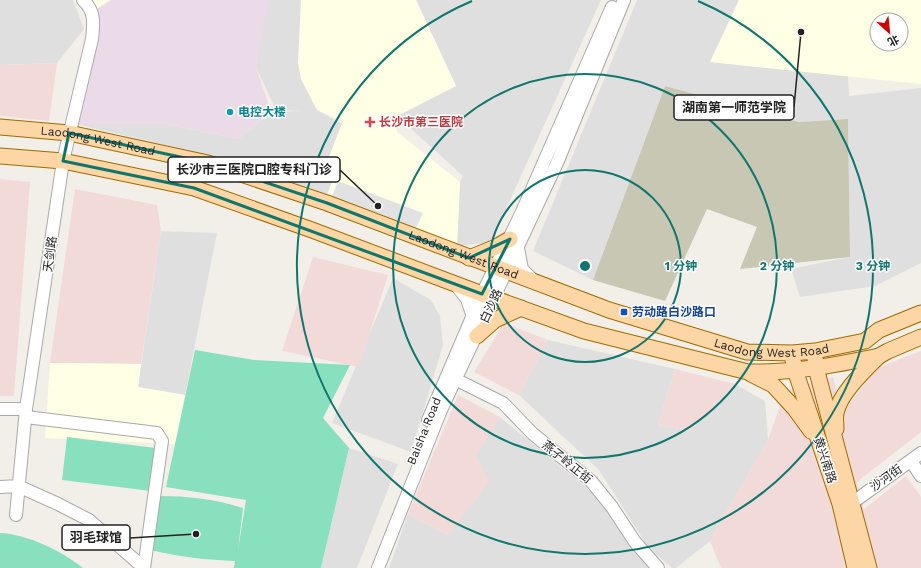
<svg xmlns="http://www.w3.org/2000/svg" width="921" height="568" font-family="'Work Sans','Noto Sans SC',sans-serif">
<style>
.residential{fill:#e0dfdf}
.commercial{fill:#f2dad9}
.industrial{fill:#ebdbe8}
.education{fill:#ffffe5;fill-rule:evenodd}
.construction{fill:#c7c7b4}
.pitch{fill:#88e0be}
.parking{fill:#e2e2e2}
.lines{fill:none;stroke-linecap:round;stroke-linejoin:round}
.minor-casing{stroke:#a9a9a9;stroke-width:14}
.major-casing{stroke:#a06b00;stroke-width:17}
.minor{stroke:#fff;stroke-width:12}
.major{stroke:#fcd6a4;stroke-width:15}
.marked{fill:none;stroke:#0f766e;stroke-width:3;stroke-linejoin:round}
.ring{fill:none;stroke:#0f766e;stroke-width:2}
.culture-dot{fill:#0f9aa8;stroke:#fff;stroke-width:1.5}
.health-dot{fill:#e0444e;stroke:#fff;stroke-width:1.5}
.transit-dot{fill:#1a4fb4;stroke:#fff;stroke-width:1.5}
.labels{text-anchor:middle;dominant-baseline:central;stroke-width:3;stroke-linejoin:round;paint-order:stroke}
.culture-label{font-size:12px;font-weight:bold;fill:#0d838f;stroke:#fff;text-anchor:start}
.health-label{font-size:12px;font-weight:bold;fill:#be3a42;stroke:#fff;text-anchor:start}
.street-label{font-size:12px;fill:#222;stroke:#fff}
.transit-label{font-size:12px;font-weight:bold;fill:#164399;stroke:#fff;text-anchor:start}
.centre{fill:#0f766e;stroke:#fff;stroke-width:2}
.ring-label{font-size:12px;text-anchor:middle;font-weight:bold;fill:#0f766e;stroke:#fff;stroke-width:3;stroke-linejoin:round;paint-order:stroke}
.leader{fill:none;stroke:#222;stroke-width:1.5}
.callout-dot{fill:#222;stroke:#fff;stroke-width:1.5}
.callout{fill:#fff;stroke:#222;stroke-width:1.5}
.callout-label{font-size:13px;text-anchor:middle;font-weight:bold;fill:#222}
</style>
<rect width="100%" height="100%" fill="#f2efe9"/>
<path class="residential" d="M 0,0 L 73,0 L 84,29 L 57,63 L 0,65 Z
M 266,0 L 303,0 L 317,110 L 342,124 L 325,167 L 334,177 L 325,200 L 182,149 L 76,124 L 166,124 L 238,139 L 271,112 L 302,111 L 276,110 L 256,67 Z
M 416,0 L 601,0 L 491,242 L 457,246 L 460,182 L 463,176 L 397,116 L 456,86 Z
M 637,0 L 739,0 L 711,62 L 848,76 L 849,96 L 921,88 L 921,263 L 875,286 L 800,297 L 791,269 L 850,257 L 848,119 L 799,122 L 665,86 L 593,280 L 533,251 Z
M 161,231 L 217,233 L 185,395 L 138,387 Z
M 393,278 L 431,300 L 440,316 L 443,345 L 411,452 L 332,423 Z
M 548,340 L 675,369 L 658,425 L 690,431 L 735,384 L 765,401 L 768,440 L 710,541 L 676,568 L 672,568 L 648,547 L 599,470 L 519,395 Z
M 500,417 L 594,494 L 658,568 L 389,568 L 408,514 L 448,535 L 475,455 Z
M 349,448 L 398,464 L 357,568 L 321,568 Z"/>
<path class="commercial" d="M 57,63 L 49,121 L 0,116 L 0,65 Z
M 0,179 L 30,182 L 14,396 L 0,396 Z
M 75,189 L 157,205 L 161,231 L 141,364 L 50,363 Z
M 313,257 L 388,275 L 359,367 L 282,351 Z
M 504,323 L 548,340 L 519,395 L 474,372 Z
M 921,351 L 921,432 L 857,482 L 864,509 L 906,476 L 921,497 L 921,568 L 721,568 L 710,541 L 768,440 L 785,391 L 833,377 L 842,414 L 875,369 Z
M 675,369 L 735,384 L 690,431 L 658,425 Z
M 458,395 L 500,417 L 476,455 L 489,482 L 448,535 L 408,514 Z"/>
<path class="industrial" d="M 112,0 L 268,0 L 256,67 L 271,112 L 238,139 L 166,124 L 76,124 L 95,10 Z"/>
<path class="education" d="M 86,0 L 110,0 L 95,10 Z
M 301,0 L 416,0 L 456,86 L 397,116 L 397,132 L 460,182 L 457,246 L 325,200 L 334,177 L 325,167 L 343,121 L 317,110 L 301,79 L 298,63 Z
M 739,0 L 921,0 L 921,84 L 710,62 ZM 877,20 L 901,20 L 901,44 L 877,44 Z
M 50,363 L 141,364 L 138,387 L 185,395 L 175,444 L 45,438 Z"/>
<path class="construction" d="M 665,86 L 799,122 L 848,119 L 850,257 L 740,269 L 757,227 L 707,209 L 665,301 L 593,280 Z"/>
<path class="pitch" d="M 195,350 L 254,360 L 350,365 L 323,418 L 349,448 L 321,568 L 234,568 L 235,561 C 207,560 179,557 151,550 L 159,496 C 188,496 215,499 243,508 L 238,550 L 246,500 L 166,487 Z
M 67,437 L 156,448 L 151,491 L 62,480 Z
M 0,533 C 27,534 62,551 83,568 L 0,568 Z"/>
<path class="parking" d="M 338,181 L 423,213 L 416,228 L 331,199 Z"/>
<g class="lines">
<g class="minor-casing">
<path id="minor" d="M 518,248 L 522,269 L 533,280
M 455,284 L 467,299 L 473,317
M 455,379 L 503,403 L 533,434 L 591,481 L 612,507 L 635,542 L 658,568
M 0,409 L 26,409
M 26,417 L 157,433 L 162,441 L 144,568
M 428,420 L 482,294 L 521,214 L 612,7
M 911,461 L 921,476
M 0,487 L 18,486 L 58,504 L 89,520 L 144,568
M 852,503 L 921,453
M 16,515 L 26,409 L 63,161 L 92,39 C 94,23 95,11 83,0
M 378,568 L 441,410 L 557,163 L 624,0"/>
</g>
<g class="major-casing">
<g id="major">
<path id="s1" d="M 0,127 L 69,133 L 208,163 L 327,203 L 609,310 L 747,352 L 792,353 L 815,351 L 865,341 L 879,330 L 921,313"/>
<path d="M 0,156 L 63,161 L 194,188 L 312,230 L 482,294 L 584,331 L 748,372 C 793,373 836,365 879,356 L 888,351 L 921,337"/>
<path d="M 469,258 L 496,247 L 510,239"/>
<path d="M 477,336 L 495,320 L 521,308"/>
<path d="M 815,358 L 816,368 L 869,568"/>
<path d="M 793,360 L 795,370 L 840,504 L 855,568"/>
<path d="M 751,374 L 773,385 L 795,409 L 811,431"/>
<path d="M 836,429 C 836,424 835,418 836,413 C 840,393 865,370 879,356"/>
</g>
</g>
<use href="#minor" class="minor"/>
<use href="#major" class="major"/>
</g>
<path class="marked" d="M 69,133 L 208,163 L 327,203 L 469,258 L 510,239 L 482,294 L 194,188 L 63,161 Z"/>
<g class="ring">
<circle cx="585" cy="266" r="96"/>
<circle cx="585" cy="266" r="192"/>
<path d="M698 1A288 288 0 1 1 472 1"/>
</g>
<circle class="culture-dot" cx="230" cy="112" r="4"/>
<path class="health-dot" d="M368 116h4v4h4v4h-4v4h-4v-4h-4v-4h4z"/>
<rect class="transit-dot" x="620" y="308" width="8" height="8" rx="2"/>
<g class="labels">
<g class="culture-label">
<text x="238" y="112">电控大楼</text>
</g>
<g class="health-label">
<text x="379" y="122">长沙市第三医院</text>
</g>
<g class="street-label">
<text stroke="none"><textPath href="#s1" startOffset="99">Laodong West Road</textPath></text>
<text transform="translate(50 254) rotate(-82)">天剑路</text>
<text stroke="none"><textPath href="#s1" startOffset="483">Laodong West Road</textPath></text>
<text transform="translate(491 306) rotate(-65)">白沙路</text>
<text stroke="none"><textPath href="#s1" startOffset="807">Laodong West Road</textPath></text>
<text transform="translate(424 431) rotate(-68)">Baisha Road</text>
<text transform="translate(825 460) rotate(72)">黄兴南路</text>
<text transform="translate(567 462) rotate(39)">燕子岭正街</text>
<text transform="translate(886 478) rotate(-36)">沙河街</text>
</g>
<g class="transit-label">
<text x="632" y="312">劳动路白沙路口</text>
</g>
</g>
<circle cx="585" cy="266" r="6" class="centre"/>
<g class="ring-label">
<text x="681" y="270">1 分钟</text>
<text x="777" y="270">2 分钟</text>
<text x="873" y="270">3 分钟</text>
</g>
<path class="leader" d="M801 32L794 107M378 206L340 170M196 534L130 538"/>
<g class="callout-dot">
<circle cx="801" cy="32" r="4"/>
<circle cx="378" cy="206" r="4"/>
<circle cx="196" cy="534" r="4"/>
</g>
<g class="callout">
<rect x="674" y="95" width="120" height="25" rx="4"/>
<rect x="168" y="157" width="172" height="25" rx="4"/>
<rect x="62" y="525" width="68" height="25" rx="4"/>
</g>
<g class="callout-label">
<text x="734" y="112">湖南第一师范学院</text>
<text x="254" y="174">长沙市三医院口腔专科门诊</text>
<text x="96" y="542">羽毛球馆</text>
</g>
<g transform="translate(889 32) rotate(153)"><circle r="19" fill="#ffffff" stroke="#a7a7a7"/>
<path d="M0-3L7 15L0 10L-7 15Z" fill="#d40000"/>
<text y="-6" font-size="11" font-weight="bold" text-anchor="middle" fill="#222222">北</text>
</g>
</svg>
